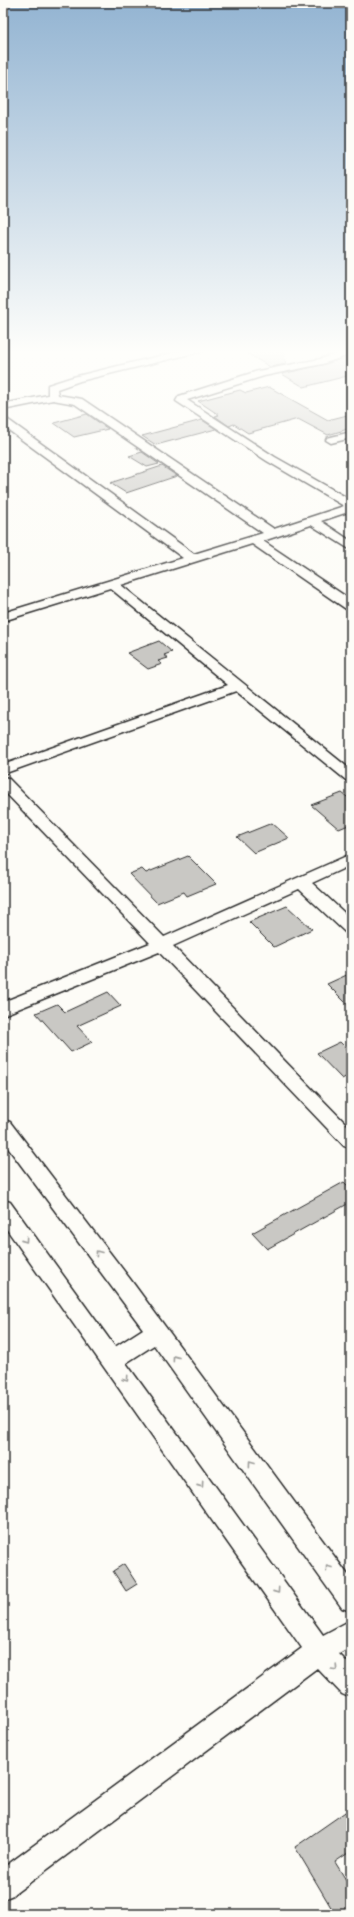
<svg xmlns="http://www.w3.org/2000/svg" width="354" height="1917" font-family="Mali,sans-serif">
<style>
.building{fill:#c9c8c4;stroke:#2b2b2b}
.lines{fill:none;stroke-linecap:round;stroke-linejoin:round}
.minor-casing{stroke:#2b2b2b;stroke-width:3}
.minor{fill:#fdfcf7;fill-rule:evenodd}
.oneway{stroke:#9e9e9b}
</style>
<rect width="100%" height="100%" fill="#fdfcf7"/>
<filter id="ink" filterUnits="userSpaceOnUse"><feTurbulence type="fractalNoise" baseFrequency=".025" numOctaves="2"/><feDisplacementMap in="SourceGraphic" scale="8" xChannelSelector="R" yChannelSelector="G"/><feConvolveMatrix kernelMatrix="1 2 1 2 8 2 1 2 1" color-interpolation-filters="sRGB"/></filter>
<g filter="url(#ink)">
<path class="building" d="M 240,349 L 276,349 L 277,351 L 283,351 L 286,364 L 270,367 Z
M 351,356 L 351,375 L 304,387 L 282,374 L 322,365 Z
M 269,387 L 328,420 L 351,414 L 351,428 L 328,435 L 298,419 L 248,433 L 234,424 L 229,426 L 215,416 L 219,415 L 198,401 L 240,390 L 246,393 Z
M 87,414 L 108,429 L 74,437 L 54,423 Z
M 202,420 L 216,429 L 156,445 L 142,436 Z
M 142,452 L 159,464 L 147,467 L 129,456 Z
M 162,466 L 177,476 L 126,493 L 110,483 Z
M 159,641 L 172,652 L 164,655 L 168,658 L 158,661 L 162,664 L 148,669 L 127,653 Z
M 342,793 L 351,800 L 351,824 L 339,829 L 311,805 Z
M 272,823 L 289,838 L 254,853 L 237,837 Z
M 188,856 L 216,884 L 187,896 L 184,892 L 157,903 L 129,874 L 142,869 L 146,873 Z
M 287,906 L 312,929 L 274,947 L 249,922 Z
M 351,973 L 351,1008 L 327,984 Z
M 108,992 L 121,1006 L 77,1026 L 92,1042 L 71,1052 L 36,1013 L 57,1004 L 65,1012 Z
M 340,1042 L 351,1053 L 351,1074 L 342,1079 L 317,1053 Z
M 344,1182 L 351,1189 L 351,1202 L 267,1249 L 252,1233 Z
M 124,1564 L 137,1584 L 126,1591 L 113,1571 Z
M 351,1808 L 351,1851 L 335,1862 L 351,1888 L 351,1914 L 335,1914 L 295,1847 Z"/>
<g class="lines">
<g class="minor-casing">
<path id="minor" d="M 188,349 L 205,349 L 203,351 L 80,381 L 57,389 L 58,395 L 82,399 L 274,529 L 344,506 L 267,461 L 176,401 L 179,396 L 258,371 L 320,359 L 351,349 L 351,354 L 322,364 L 264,376 L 187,400 L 275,457 L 351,500 L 351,511 L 321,521 L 351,541 L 351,550 L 311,525 L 263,541 L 351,600 L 351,610 L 346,609 L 252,544 L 121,585 L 351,770 L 351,781 L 346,780 L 236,691 L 3,774 L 3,765 L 228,685 L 110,588 L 3,621 L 3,613 L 183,558 L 3,426 L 3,418 L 7,419 L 194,554 L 263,533 L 75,404 L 53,400 L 3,410 L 3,404 L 48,395 L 48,385 L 73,377 Z
M 351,432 L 351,438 L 331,443 L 326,440 L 327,438 Z
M 3,777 L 8,778 L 164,937 L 351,854 L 351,865 L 312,883 L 351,919 L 351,934 L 345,932 L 299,889 L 173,946 L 351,1129 L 351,1148 L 344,1146 L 159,952 L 3,1015 L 3,1002 L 150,943 L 3,790 Z
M 3,1120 L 10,1122 L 130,1279 L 351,1579 L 351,1611 L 342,1608 L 154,1345 L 126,1363 L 323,1635 L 351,1620 L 351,1647 L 339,1654 L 351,1666 L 351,1698 L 342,1694 L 317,1668 L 13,1895 L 3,1899 L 3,1868 L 302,1648 L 3,1224 L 3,1200 L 10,1202 L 115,1347 L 143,1329 L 3,1141 Z"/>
</g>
<use href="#minor" class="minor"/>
</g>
<defs><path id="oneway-chevron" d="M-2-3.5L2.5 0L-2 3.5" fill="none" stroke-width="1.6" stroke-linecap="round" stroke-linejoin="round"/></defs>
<g class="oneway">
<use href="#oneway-chevron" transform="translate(25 1240) rotate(55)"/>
<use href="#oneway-chevron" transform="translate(98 1253) rotate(-127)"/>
<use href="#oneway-chevron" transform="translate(175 1358) rotate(-126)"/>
<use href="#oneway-chevron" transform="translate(126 1379) rotate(55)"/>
<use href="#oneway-chevron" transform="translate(251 1463) rotate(-126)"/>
<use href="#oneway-chevron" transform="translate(201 1485) rotate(55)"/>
<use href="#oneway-chevron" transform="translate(328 1568) rotate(-126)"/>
<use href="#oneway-chevron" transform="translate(277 1591) rotate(55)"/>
<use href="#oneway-chevron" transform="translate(335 1668) rotate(47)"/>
</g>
</g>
<linearGradient id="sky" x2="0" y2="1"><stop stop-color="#93b4d2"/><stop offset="0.57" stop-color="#fefefb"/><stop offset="1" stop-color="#fefefb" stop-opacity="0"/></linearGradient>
<rect width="354" height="617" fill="url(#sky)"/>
<rect width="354" height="1917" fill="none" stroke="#fdfcf7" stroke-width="16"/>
<rect x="8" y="8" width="338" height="1901" fill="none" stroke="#2b2b2b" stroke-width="1.5" filter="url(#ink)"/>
</svg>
